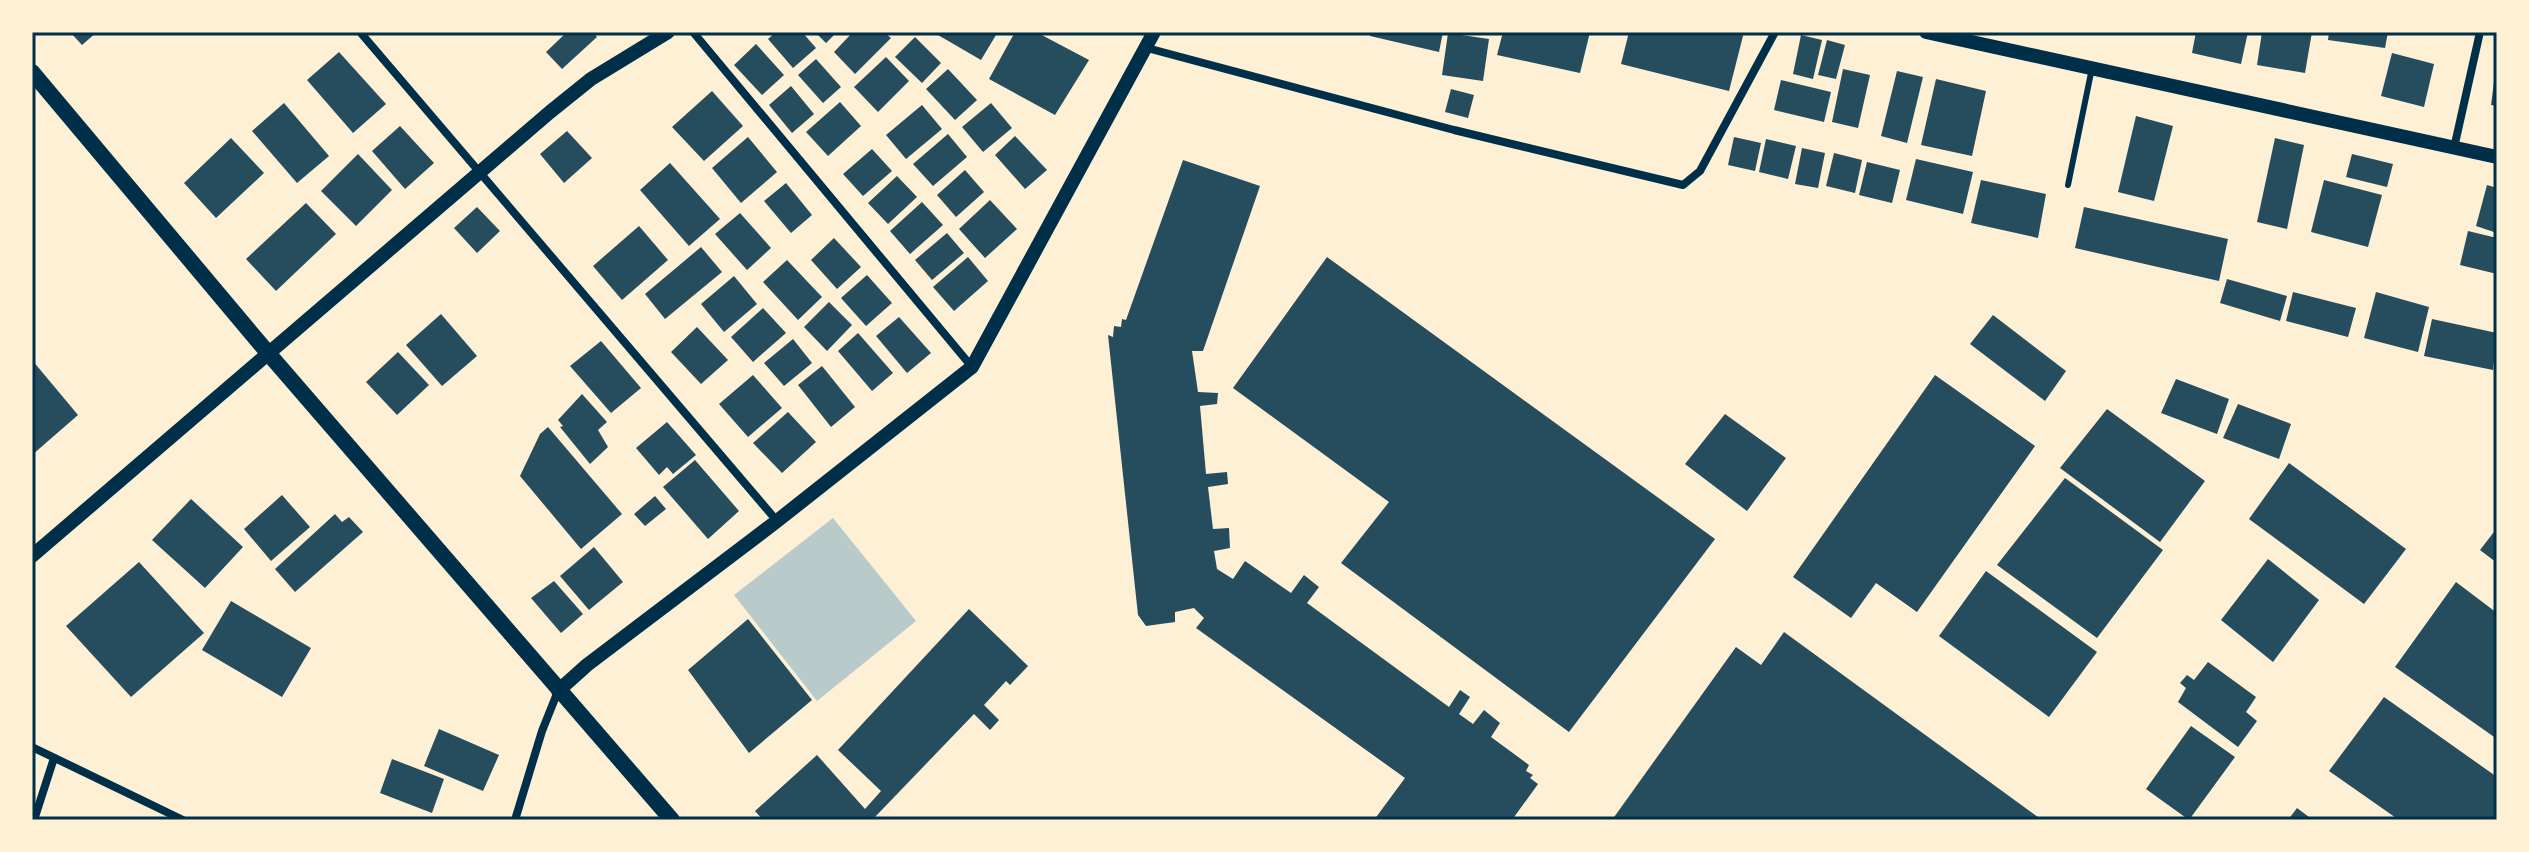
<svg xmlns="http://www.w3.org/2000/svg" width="2529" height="852" font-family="Arial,sans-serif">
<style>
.green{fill:#b9caca}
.building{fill:#264d5e}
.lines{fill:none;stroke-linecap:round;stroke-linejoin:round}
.service{stroke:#003049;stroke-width:6}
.minor{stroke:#003049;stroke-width:8}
.tertiary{stroke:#003049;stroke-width:14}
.secondary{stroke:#003049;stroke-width:16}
.neatline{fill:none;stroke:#003049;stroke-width:3}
</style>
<rect width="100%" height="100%" fill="#fdf0d5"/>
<path class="green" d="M 833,518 L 916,621 L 817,701 L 734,595 Z"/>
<path class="building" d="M 70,32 L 97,32 L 82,45 Z
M 567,32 L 593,32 L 597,37 L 562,69 L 546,52 Z
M 776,32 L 802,32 L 816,48 L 793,68 L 768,39 Z
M 815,32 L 837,32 L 826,43 Z
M 853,32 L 884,32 L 891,38 L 855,74 L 834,52 Z
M 939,32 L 991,32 L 996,35 L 981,60 L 938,35 Z
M 1015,32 L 1036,32 L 1089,60 L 1055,115 L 989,79 Z
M 1371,32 L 1443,32 L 1439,52 L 1370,36 Z
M 1503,32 L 1590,32 L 1580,73 L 1497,55 Z
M 1629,32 L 1744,32 L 1729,91 L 1621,64 Z
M 2196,32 L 2248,32 L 2241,64 L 2192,53 Z
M 2262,32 L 2312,32 L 2305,73 L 2257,65 Z
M 2329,32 L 2388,32 L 2385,48 L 2328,40 Z
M 1448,33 L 1489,39 L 1483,81 L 1442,75 Z
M 1801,35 L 1822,40 L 1813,79 L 1793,74 Z
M 915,37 L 941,63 L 922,83 L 895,57 Z
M 1827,40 L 1845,45 L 1836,79 L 1818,75 Z
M 756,44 L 784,75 L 762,95 L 734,65 Z
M 339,52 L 386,104 L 353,133 L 307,80 Z
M 2392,53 L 2434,64 L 2424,107 L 2381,96 Z
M 886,57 L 909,81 L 878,112 L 854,87 Z
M 816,59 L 841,87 L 823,103 L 798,75 Z
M 948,69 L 977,100 L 955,120 L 926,89 Z
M 1843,69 L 1870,75 L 1858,128 L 1832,122 Z
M 1897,71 L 1923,77 L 1907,143 L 1881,136 Z
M 2495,74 L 2497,74 L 2497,106 L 2491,105 Z
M 1936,79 L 1986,91 L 1972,156 L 1921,145 Z
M 1781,80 L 1831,92 L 1824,122 L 1774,110 Z
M 791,86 L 814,114 L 792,133 L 769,105 Z
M 1451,89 L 1474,95 L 1468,118 L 1445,112 Z
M 712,91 L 743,126 L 704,161 L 672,127 Z
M 840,102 L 861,126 L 828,156 L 806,132 Z
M 284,103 L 329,156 L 297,183 L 252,131 Z
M 991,103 L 1012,128 L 983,152 L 962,127 Z
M 922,105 L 942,129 L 906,159 L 886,135 Z
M 2136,116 L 2173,126 L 2154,201 L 2118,192 Z
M 400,126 L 434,163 L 405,189 L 372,151 Z
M 567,131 L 592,158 L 564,183 L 540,154 Z
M 948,134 L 967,157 L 933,186 L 913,164 Z
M 1015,136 L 1047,170 L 1025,189 L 995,155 Z
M 748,137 L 777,172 L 741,203 L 712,168 Z
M 1734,137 L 1761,143 L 1755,171 L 1728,165 Z
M 231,138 L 264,173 L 216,218 L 184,183 Z
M 2275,138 L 2304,145 L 2287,229 L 2257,222 Z
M 1766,139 L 1796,146 L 1788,179 L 1759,172 Z
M 1802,148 L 1825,153 L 1818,188 L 1795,184 Z
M 872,149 L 892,171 L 863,196 L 843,174 Z
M 1834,153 L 1862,160 L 1855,193 L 1826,186 Z
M 358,154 L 392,190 L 356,226 L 321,191 Z
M 2352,154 L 2393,164 L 2387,187 L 2346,177 Z
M 1916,159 L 1973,172 L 1963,214 L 1906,200 Z
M 1183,160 L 1260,186 L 1203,351 L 1192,351 L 1198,392 L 1218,393 L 1217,404 L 1200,406 L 1206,474 L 1227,472 L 1228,484 L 1208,487 L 1213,529 L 1229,528 L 1230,548 L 1214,551 L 1217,569 L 1233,579 L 1245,561 L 1291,593 L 1304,575 L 1319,587 L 1307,603 L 1449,707 L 1460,690 L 1470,697 L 1459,714 L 1473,724 L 1484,710 L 1500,723 L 1491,737 L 1529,765 L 1526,771 L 1533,775 L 1530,778 L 1538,784 L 1512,820 L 1374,820 L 1405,778 L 1196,628 L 1204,618 L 1194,608 L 1175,612 L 1175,622 L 1146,626 L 1138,615 L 1108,335 L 1113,337 L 1114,326 L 1121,327 L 1122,319 L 1126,320 Z
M 1867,162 L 1900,170 L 1892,203 L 1859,195 Z
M 670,163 L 720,219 L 689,246 L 640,190 Z
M 965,170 L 984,192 L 956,217 L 937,195 Z
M 897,176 L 917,197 L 888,224 L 868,203 Z
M 1981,180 L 2046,194 L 2038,238 L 1971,223 Z
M 2324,180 L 2382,195 L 2368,247 L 2311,232 Z
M 786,183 L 812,215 L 791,233 L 764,201 Z
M 2487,185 L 2497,188 L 2497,233 L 2476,226 Z
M 990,200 L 1017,229 L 985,258 L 959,229 Z
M 922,202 L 943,225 L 910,254 L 890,231 Z
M 306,203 L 336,234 L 276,291 L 246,259 Z
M 477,207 L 500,231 L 477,253 L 454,228 Z
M 2084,207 L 2228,239 L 2219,281 L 2075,248 Z
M 740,213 L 771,248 L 747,270 L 715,234 Z
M 639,226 L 668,260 L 622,300 L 593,266 Z
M 2468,231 L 2497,238 L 2497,274 L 2460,265 Z
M 947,233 L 964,253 L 932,280 L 915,260 Z
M 834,238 L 861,267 L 837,289 L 811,260 Z
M 701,247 L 722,272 L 665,319 L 645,294 Z
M 968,257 L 988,281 L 954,311 L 933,287 Z
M 1327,257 L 1715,539 L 1569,732 L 1341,563 L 1389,502 L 1233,388 Z
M 787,260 L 822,297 L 798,320 L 763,282 Z
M 867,275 L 892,303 L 866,326 L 841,298 Z
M 734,276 L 757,304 L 724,332 L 701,304 Z
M 2227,279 L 2287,296 L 2280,321 L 2220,303 Z
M 2293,292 L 2356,308 L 2348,337 L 2286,321 Z
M 2376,292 L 2429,307 L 2418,352 L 2364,338 Z
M 829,302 L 852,325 L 827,351 L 804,327 Z
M 763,308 L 786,333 L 753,362 L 731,337 Z
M 441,314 L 477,356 L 442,386 L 406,345 Z
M 1993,315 L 2066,371 L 2045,401 L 1970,344 Z
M 899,317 L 931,353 L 907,373 L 876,336 Z
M 2432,319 L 2497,333 L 2493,370 L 2424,356 Z
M 697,327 L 728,360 L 701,384 L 671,352 Z
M 858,333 L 893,373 L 872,391 L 838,351 Z
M 793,339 L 812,363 L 784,386 L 764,363 Z
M 601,341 L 641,388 L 611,413 L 570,366 Z
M 398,352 L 429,385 L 397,415 L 366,382 Z
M 32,360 L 78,415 L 32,455 Z
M 822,366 L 855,407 L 831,427 L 798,385 Z
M 753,375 L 782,408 L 748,437 L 719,404 Z
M 1935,375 L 2035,446 L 1917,612 L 1876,583 L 1851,618 L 1793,577 Z
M 2176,379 L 2229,399 L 2217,434 L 2161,413 Z
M 582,394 L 607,422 L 598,430 L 608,447 L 590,464 L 560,427 L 563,426 L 558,420 Z
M 2238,404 L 2291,424 L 2279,459 L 2223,438 Z
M 2107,409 L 2205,481 L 2160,542 L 2060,468 Z
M 788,412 L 816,442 L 782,473 L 753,443 Z
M 1725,414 L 1786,458 L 1747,511 L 1685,464 Z
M 667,422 L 696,455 L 673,474 L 667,467 L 659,475 L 636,448 Z
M 548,427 L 622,514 L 581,549 L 520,476 L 540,434 Z
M 695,460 L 739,511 L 708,539 L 663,487 Z
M 2289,463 L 2406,549 L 2364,604 L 2249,519 Z
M 2065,478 L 2163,550 L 2097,638 L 1997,565 Z
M 282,495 L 310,527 L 271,561 L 244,529 Z
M 655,496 L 666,509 L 645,526 L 634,514 Z
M 191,499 L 243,547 L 205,588 L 152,540 Z
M 335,514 L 342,522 L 349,517 L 363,532 L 295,592 L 275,569 Z
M 2497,528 L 2497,563 L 2480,550 Z
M 594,547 L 623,582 L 589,610 L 560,576 Z
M 2268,559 L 2319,600 L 2273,662 L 2221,620 Z
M 139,562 L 204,633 L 131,697 L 66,626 Z
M 1986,571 L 2097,652 L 2049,717 L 1939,636 Z
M 554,581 L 583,614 L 561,633 L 531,598 Z
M 2456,582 L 2497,613 L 2497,739 L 2395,667 Z
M 231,601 L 311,648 L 282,697 L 202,650 Z
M 969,609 L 1028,666 L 1010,685 L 1006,681 L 984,705 L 999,720 L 990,730 L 974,714 L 875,817 L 877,820 L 763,820 L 755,811 L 817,755 L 865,809 L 881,791 L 838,750 Z
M 748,619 L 812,700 L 749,753 L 688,670 Z
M 1784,632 L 2042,820 L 1612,820 L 1736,647 L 1761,665 Z
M 2208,662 L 2256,697 L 2246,712 L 2257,721 L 2238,747 L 2178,702 L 2186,688 L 2180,683 L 2187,675 L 2194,680 Z
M 2384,697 L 2497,777 L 2497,820 L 2399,820 L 2329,771 Z
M 2191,726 L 2235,757 L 2189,820 L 2146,789 Z
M 439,729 L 499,755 L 483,791 L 424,766 Z
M 392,759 L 444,779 L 432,813 L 380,793 Z
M 2297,808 L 2313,820 L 2288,820 Z"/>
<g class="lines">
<path class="service" d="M 2068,185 L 2092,68"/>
<path class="minor" d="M 360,32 L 777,521
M 693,32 L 972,367
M 1147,48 L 1454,130 L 1683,185 L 1700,171 L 1775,32
M 2454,148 L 2480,32
M 32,747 L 183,820
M 34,820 L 54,758
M 515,820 L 542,731 L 558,691"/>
<path class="tertiary" d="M 1926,32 L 2497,157
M 32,556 L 550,112 L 591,79 L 668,32
M 558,691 L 587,665 L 777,521 L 972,367 L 1154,32"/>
<path class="secondary" d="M 32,72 L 268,353 L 672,820"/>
</g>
<rect width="2529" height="852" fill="none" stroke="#fdf0d5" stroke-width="68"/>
<rect x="34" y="34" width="2461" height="784" class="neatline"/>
</svg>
